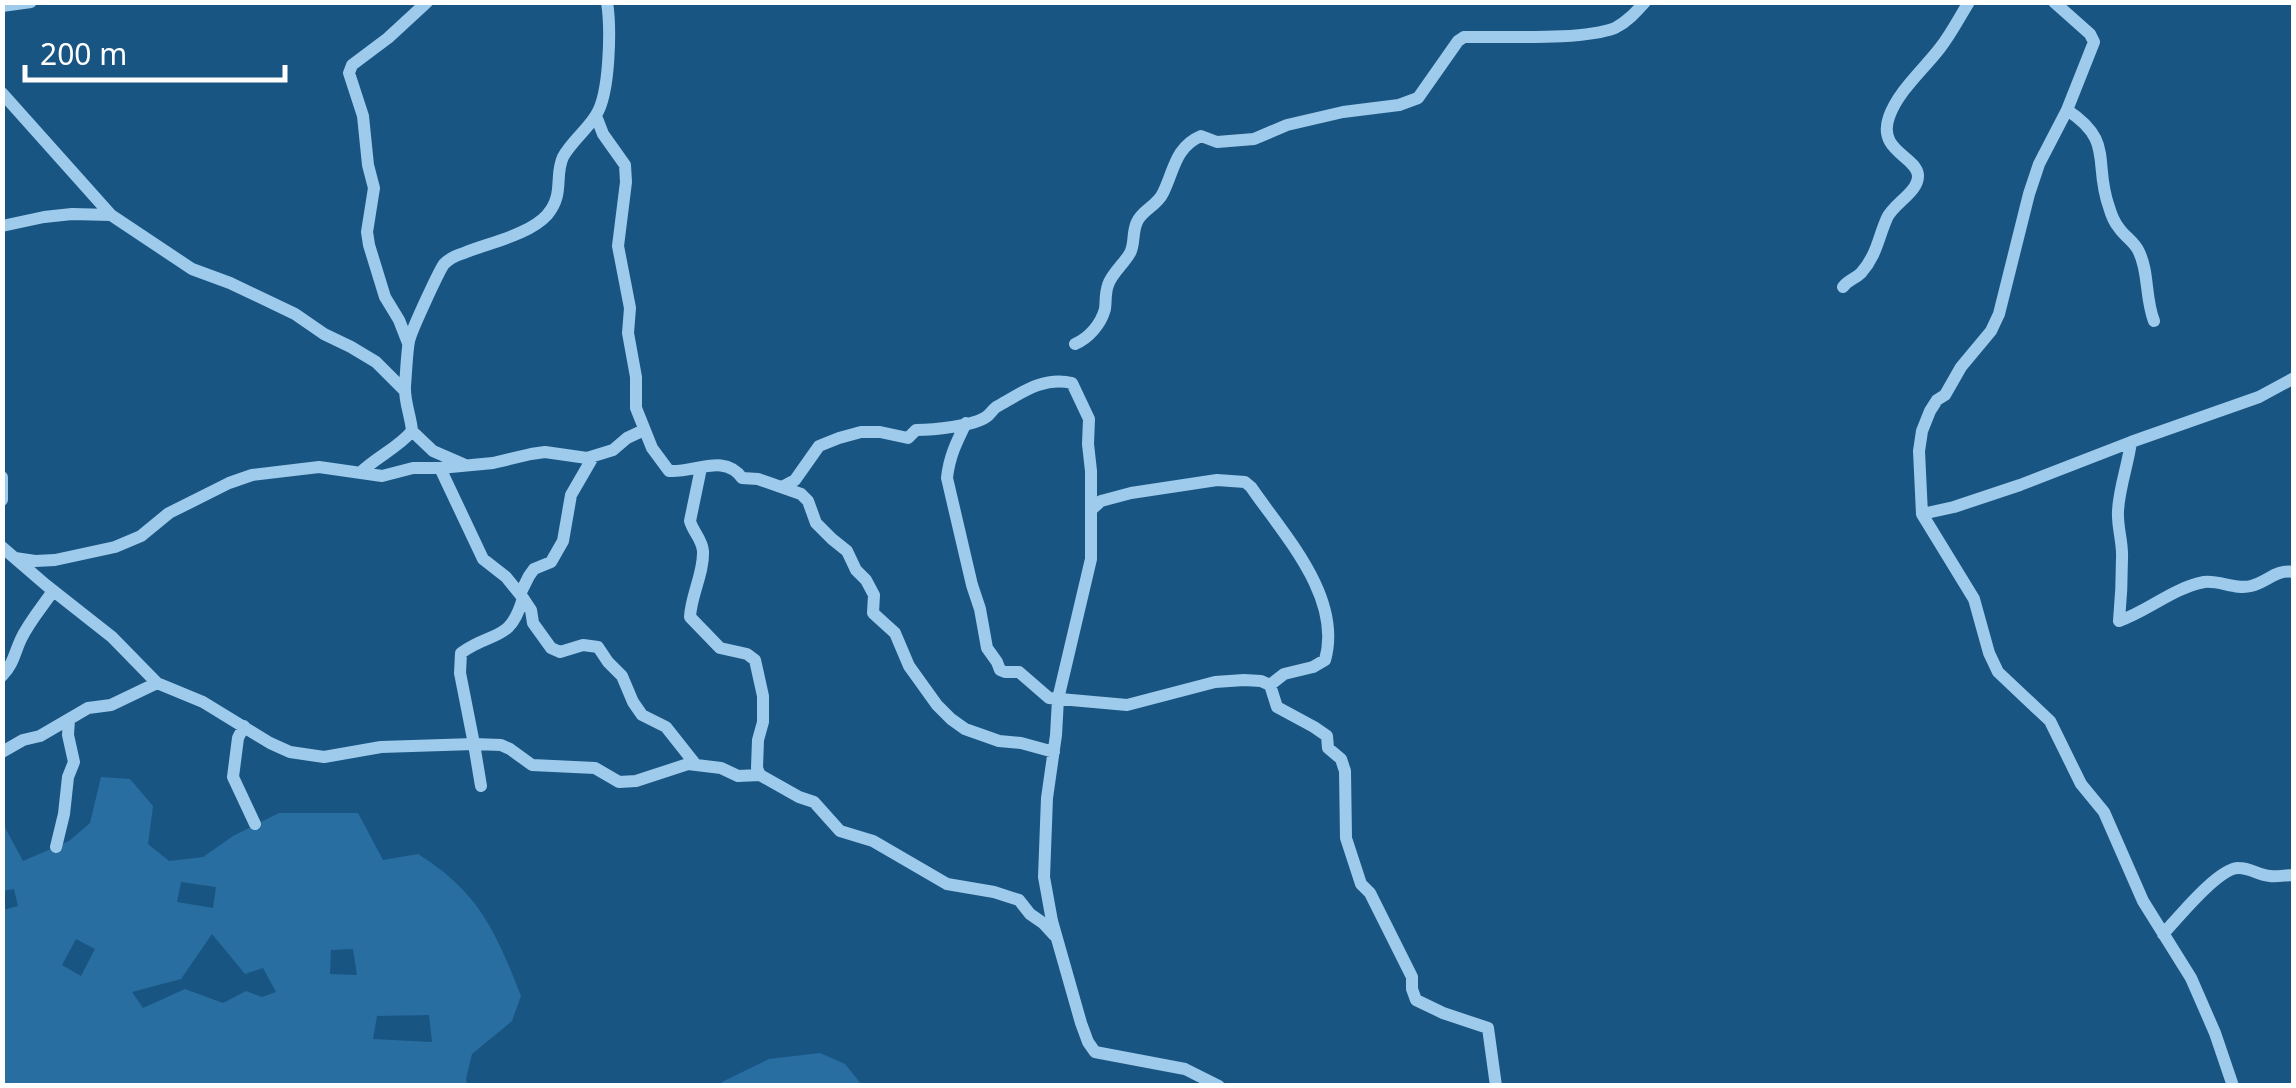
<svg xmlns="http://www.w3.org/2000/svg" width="2296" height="1088" font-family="'Noto Sans',sans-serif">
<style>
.green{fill:#286ea0;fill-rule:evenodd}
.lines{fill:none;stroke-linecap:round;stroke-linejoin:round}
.minor{stroke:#9ecbeb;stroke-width:12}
</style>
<rect width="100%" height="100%" fill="#195583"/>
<path class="green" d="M 101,777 L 130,779 L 153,806 L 148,844 L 169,861 L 203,857 L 233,836 L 279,813 L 358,813 L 383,860 L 418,854 C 479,892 496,932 521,996 L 512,1021 L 472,1054 L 466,1079 L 467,1085 L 3,1085 L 3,910 L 18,906 L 14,889 L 3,891 L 2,822 L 23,861 L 69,841 L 90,823 ZM 181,882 L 216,887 L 213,908 L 177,902 ZM 212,934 L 245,974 L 263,968 L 276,992 L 262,997 L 246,991 L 223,1003 L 185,989 L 143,1008 L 132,992 L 181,979 ZM 76,939 L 95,949 L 81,976 L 62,965 ZM 353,949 L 357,975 L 330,974 L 331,950 ZM 429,1015 L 432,1042 L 373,1039 L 377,1016 Z
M 820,1053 L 845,1064 L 862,1085 L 719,1085 L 722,1082 L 769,1059 Z"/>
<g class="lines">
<path class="minor" d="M 2054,2 L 2090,34 L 2094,42 L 2067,110 L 2039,164 L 2029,194 L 1999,314 L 1991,331 L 1961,367 L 1945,395 L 1937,400 L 1930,411 L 1922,431 L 1919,451 L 1922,514 L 1974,599 L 1989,653 L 1998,672 L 2050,721 L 2081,784 L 2104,812 L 2143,901 L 2191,978 L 2215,1033 L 2233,1086
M 2,6 L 31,2
M 2,93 L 111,215
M 2067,110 C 2115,141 2093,163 2109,207 C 2111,214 2114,222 2119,228 C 2125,237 2135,242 2139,252 C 2149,272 2145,298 2154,321
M 596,116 L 603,134 L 625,165 L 626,182 L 618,246 L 630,308 L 628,333 L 636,377 L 636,408 L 652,448 L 669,471 C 695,473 724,453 742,478 L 758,479 L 801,494 L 808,501 L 816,523 L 832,539 L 847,551 L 856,570 L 866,580 L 874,595 L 873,613 L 895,633 L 909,666 L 937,705 L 951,719 L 965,729 L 999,741 L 1021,743 L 1054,752
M 2,226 L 44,217 L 72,214 L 111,215 L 192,269 L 230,283 L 295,314 L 324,334 L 351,347 L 376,362 L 405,391
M 1843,287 C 1848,280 1855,279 1861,273 C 1877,255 1878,238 1887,218 C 1894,203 1919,192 1918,175 C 1916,156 1877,151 1889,117 C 1898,91 1924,69 1940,48 C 1951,34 1959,18 1969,2
M 408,343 L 399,320 L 385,297 L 369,245 L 367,232 L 374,188 L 368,165 L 363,116 L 349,73 L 352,65 L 388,38 L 427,2
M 1075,344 C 1089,338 1101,324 1105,309 C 1106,302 1105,293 1108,285 C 1112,273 1124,264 1130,253 C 1135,244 1132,232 1137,222 C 1142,210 1157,206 1163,193 C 1174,171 1175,147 1201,136 L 1217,142 L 1254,139 L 1287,125 L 1343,112 L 1399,105 L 1418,98 L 1458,41 L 1464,37 C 1503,36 1581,41 1615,28 C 1627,22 1636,12 1645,2
M 966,423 C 957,441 949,457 947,478 L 972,585 L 980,609 L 987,648 L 997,662 L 1000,670 L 1005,672 L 1019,672 L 1049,698 L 1127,705 L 1215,682 L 1244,680 L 1261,681 L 1270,685 L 1277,707 L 1314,727 L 1327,736 L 1328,748 L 1341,759 L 1345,771 L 1346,838 L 1361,884 L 1370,893 L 1412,977 L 1412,989 L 1416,1000 L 1443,1013 L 1488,1028 L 1496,1086
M 463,464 L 433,451 L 412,431 C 411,417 404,401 405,386 C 406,374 407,351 409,341 C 411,331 439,271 444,264 C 449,259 457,255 464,253 C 488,243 529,235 547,215 C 565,194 554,176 563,157 C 571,142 587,130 596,115 C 610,94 611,28 607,2
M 440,468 L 483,559 L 506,577 L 523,598 L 531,610 L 533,623 L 551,648 L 560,652 L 583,645 L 598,647 L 608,662 L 622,676 L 633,702 L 642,715 L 666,727 L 696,765
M 701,468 L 690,521 C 693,532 702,539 703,551 C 704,573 691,595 690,617 L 720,648 L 747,654 L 755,660 L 763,696 L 763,722 L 758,740 L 757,768 L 760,775 L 799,797 L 814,802 L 840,831 L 873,841 L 947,884 L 994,892 L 1019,900 L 1030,914 L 1043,923 L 1054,935
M 360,473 C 376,457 398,448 412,431
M 2,477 L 2,500
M 782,487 L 795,480 L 819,446 L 839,438 L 861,432 L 880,432 L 908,438 L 916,430 C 933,430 973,426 986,417 C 991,414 993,408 998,406 C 1021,393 1044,376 1072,383 L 1089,419 L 1088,444 L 1091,471 L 1091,559 L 1058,699 L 1056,735 L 1047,798 L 1044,877 L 1052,921 L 1081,1023 L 1088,1042 L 1095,1052 L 1185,1069 L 1219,1086
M 1091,510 L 1101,501 L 1131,493 L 1217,480 L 1245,482 L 1251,487 C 1283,534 1343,597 1325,660 L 1313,667 L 1284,674 L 1270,685
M 1922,514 L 1954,507 L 2020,485 L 2131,442 L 2259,397 L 2294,378
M 2,547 L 46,585 L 112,637 L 157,683 L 203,702 L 270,743 L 290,752 L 324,757 L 381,747 L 474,744 L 460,673 L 461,653 C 493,630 510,643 523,598
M 15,558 L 35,561 L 55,560 L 115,547 L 141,536 L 169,513 L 229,483 L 252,475 L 319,467 L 382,476 L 413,468 L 440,468 L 493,463 L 531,454 L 545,452 L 587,458 L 613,450 L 627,438 L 644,430
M 520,594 L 529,576 L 534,569 L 551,562 L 563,541 L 571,495 L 593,457
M 2119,621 C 2148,611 2173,588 2204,582 C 2219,580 2236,590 2251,586 C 2267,582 2276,569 2294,572
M 2119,621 C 2121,600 2122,579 2122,558 C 2123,543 2117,527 2118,511 C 2119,488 2128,465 2131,442
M 2,676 C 14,663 14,654 21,639 C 29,622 42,607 53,591
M 244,726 L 238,738 L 233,777 L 255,824
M 2,752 L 23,740 L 40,736 L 88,708 L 111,705 L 157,683
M 481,786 L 474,744 L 501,745 L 510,749 L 532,765 L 595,768 L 619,782 L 636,781 L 688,764 L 721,768 L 738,776 L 760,775
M 56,847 L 64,814 L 68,777 L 74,762 L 68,735 L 69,719
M 2163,934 C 2178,918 2219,867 2239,868 C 2250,868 2259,875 2270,876 C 2277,877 2286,875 2294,875"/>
</g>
<rect width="2296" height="1088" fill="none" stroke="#ffffff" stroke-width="10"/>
<path d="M25 65v15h260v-15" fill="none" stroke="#ffffff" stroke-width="5"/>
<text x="40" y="65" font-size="30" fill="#ffffff" stroke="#195583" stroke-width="8" paint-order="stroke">200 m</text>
</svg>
